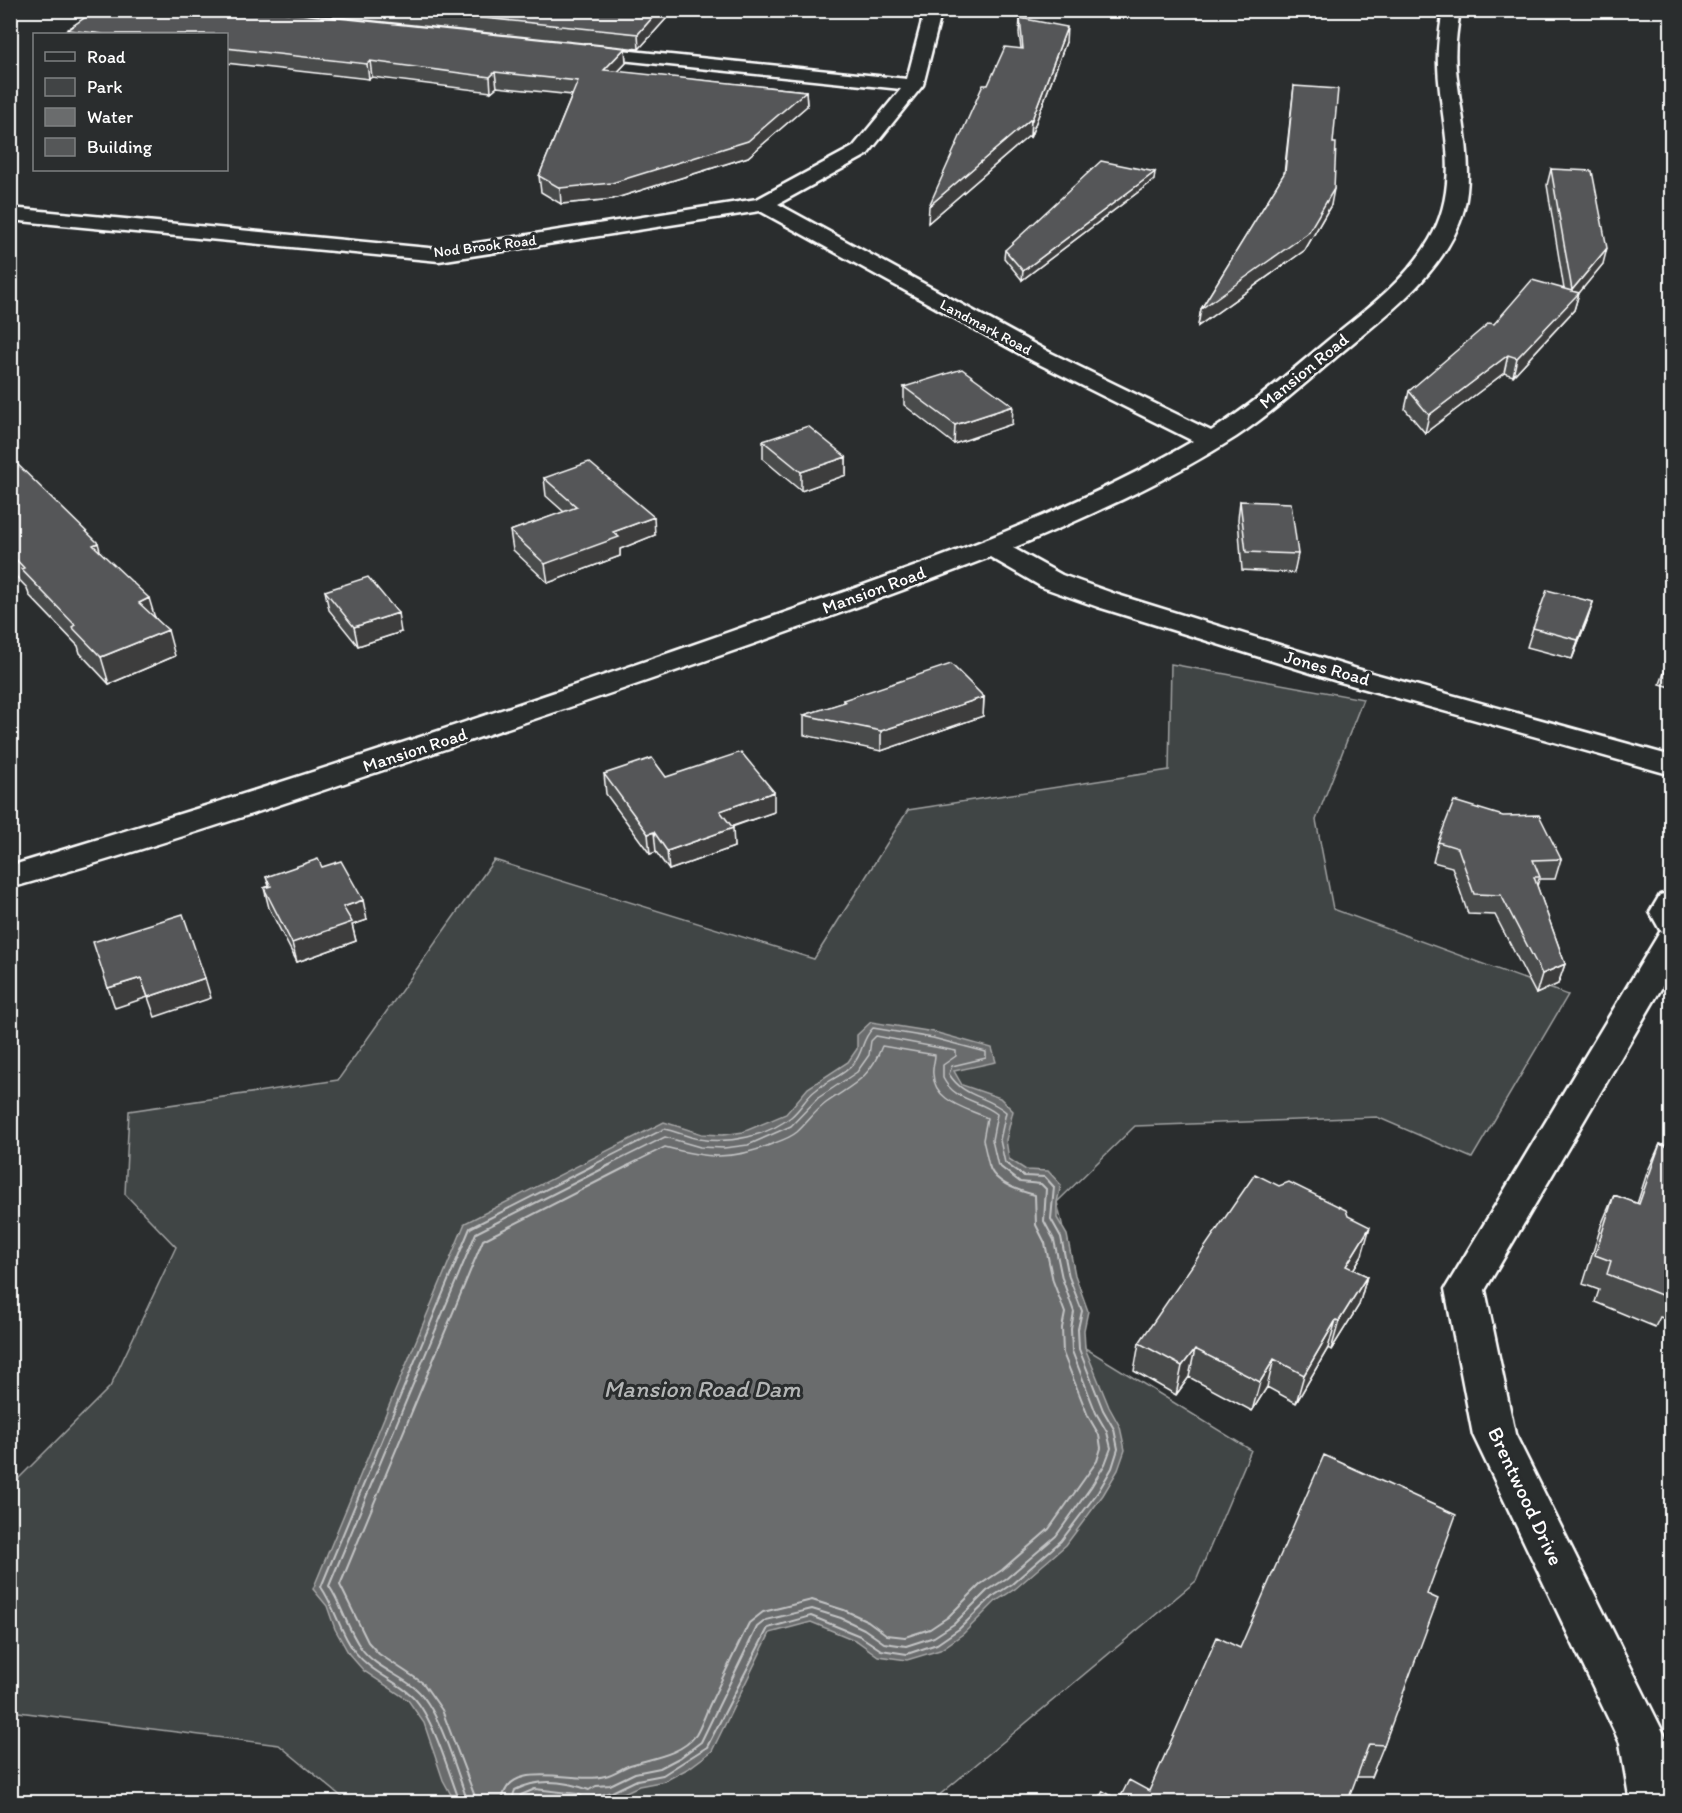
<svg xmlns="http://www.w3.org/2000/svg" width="1682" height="1813" font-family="Itim,sans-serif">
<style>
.green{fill:#414445;stroke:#a0a2a2;stroke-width:1.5}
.water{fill:#6a6c6d;stroke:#a6a7a7;stroke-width:1.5}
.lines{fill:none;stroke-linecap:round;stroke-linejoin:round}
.shore-far1{stroke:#c3c4c5;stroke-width:1.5}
.shore{stroke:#c3c4c5;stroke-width:2}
.minor-casing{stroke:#fff;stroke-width:5}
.minor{fill:#2a2d2e;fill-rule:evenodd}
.wall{fill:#494b4c;stroke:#fff;stroke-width:1.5}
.shaded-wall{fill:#3c3d3e;stroke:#fff;stroke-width:1.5}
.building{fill:#555758;stroke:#fff;stroke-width:1.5}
.labels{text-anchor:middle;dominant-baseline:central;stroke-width:6;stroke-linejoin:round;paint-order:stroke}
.far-street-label{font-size:15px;fill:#fff;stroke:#2a2d2e}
.street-label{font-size:18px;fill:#fff;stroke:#2a2d2e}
.near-street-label{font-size:21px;fill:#fff;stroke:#2a2d2e}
.near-water-label{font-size:24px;font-style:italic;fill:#b4b6b6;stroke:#2a2d2e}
</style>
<rect width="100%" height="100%" fill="#2a2d2e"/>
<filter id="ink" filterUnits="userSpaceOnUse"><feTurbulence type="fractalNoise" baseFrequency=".0167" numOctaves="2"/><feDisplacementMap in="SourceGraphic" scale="12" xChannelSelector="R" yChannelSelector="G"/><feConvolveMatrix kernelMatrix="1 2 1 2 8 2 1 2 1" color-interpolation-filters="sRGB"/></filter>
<g filter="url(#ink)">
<path class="green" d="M 1171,664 L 1363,699 L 1316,820 L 1333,909 L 1568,995 L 1472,1158 L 1377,1117 L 1135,1126 L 1057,1202 L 1074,1276 L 1085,1348 L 1251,1450 L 1196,1581 L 931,1802 L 348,1802 L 279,1745 L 11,1711 L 11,1486 L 110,1387 L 176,1247 L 125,1194 L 129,1111 L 338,1080 L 494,860 L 814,959 L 908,810 L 1169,770 Z"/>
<path class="water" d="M 871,1022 L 934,1032 L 992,1048 L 996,1062 L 954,1071 L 962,1085 L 1000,1098 L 1013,1111 L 1006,1140 L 1009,1159 L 1026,1170 L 1048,1171 L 1061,1185 L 1057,1202 L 1057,1218 L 1067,1235 L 1075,1275 L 1088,1311 L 1084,1330 L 1085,1348 L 1109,1407 L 1120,1427 L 1125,1450 L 1118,1470 L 1103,1495 L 1066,1545 L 1015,1589 L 996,1601 L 963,1634 L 940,1650 L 907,1660 L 878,1656 L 857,1641 L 811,1622 L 770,1633 L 712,1751 L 689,1768 L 665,1781 L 639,1786 L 613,1798 L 588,1801 L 535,1795 L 518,1802 L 455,1802 L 443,1780 L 424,1723 L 408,1700 L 364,1671 L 349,1654 L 335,1629 L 327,1606 L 313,1589 L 465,1223 L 664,1122 L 702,1134 L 723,1135 L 743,1132 L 786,1114 L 808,1088 L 848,1062 L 857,1049 L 857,1035 Z"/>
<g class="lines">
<path class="shore-far1" d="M 591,1166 L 664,1129 C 676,1131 687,1137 699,1139 C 730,1144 767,1136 791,1117 C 801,1109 806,1097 816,1090 C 828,1080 844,1076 854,1063 C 864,1051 861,1040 873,1028 L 933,1038 L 986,1052 L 986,1058 L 952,1066 L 949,1074 C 964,1098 986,1095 1006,1112 L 1000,1140 L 1005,1163 L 1010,1166
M 607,1166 L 665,1137 L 700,1147 L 724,1148 L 748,1145 L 791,1126 L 818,1098 L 857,1072 L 869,1055 L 871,1041 L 876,1036 L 956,1051 L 956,1056 L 943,1065 L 943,1078 C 955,1102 979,1099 997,1114 L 992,1140 L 998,1166
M 627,1166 L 665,1147 C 706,1158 732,1161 772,1144 C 780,1141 790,1138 797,1132 C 807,1123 815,1111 826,1103 C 853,1084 869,1080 882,1046 L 935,1055 C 935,1061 932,1068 933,1074 C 934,1102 967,1108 987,1118 L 983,1140 L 989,1166"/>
<path class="shore" d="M 460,1802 C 449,1774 432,1712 410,1694 C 392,1679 370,1671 355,1652 C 340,1633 335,1607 321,1587 L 470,1228 L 594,1165
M 468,1802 C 456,1771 440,1710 416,1689 C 398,1674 375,1667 361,1648 C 347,1629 342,1605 329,1586 L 476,1233 L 610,1165
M 477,1802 L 442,1710 L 423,1683 L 379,1654 L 368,1642 L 340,1585 L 483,1240 L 630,1165
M 502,1802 C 507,1756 575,1785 605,1776 C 614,1774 622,1768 630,1765 C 652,1758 681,1755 696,1735 C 702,1725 706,1712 711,1702 C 724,1675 736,1649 749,1623 L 763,1612 L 812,1600 L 844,1610 L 868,1621 L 887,1635 L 905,1637 L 930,1629 L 948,1617 L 981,1584 L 1002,1570 L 1049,1529 L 1097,1461 L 1101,1448 L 1099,1435 L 1088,1416 L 1063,1353 L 1062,1328 L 1065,1313 L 1053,1281 L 1045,1243 L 1036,1225 L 1035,1195 C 1019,1191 993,1183 989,1165
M 511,1802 L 515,1790 C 538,1778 565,1781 589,1790 L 596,1786 L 610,1785 L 635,1773 L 660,1768 L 681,1757 L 701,1742 L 757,1627 L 766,1620 L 812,1609 L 841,1618 L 864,1629 L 884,1643 L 906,1646 L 934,1637 L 954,1624 L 987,1591 L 1007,1578 L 1056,1536 L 1091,1487 L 1105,1464 L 1111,1448 L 1107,1432 L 1096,1413 L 1072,1351 L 1071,1329 L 1074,1312 L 1062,1278 L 1054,1240 L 1044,1221 L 1046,1189 L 1041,1184 L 1020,1182 L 998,1165
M 518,1802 L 521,1795 L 535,1789 L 578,1794 L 583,1797 L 584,1802
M 592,1802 L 593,1797 L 612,1792 L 637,1780 L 663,1775 L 707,1747 L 768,1628 L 811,1616 L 860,1636 L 881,1650 L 907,1654 L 937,1644 L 959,1629 L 992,1597 L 1012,1584 L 1061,1541 L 1098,1492 L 1112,1468 L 1118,1449 L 1114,1429 L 1103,1410 L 1079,1349 L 1078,1329 L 1082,1311 L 1069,1277 L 1061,1237 L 1051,1219 L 1054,1187 L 1045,1177 L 1024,1176 L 1008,1165"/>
<g class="minor-casing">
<path id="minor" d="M 925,10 L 942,10 L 923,85 L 867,155 L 778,204 L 1049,352 L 1211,431 C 1252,405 1289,373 1326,342 C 1361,313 1400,286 1425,247 C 1438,228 1445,206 1447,183 C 1451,144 1439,104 1438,65 C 1437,46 1440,29 1443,10 L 1460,10 C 1457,30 1454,49 1456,69 C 1460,114 1475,164 1464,209 C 1449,267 1393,310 1349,346 C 1312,377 1276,410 1236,437 C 1166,482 1089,516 1013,548 L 1062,575 L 1118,595 L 1357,669 L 1672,756 L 1672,775 L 1337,681 L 1098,607 L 1042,587 L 990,557 C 817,624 641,683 466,742 C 315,793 164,845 10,888 L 10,866 C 253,793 493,715 732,631 C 889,576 1048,525 1193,441 L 1033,361 L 760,211 L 439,261 L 10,220 L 10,208 L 439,249 L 757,199 L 853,147 L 901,89 L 582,56 L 576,55 L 573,51 L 576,47 L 582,46 L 907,79 Z
M 1672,892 L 1672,970 L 1485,1290 L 1515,1434 L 1667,1740 L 1672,1765 L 1672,1802 L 1630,1802 L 1620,1743 L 1473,1435 L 1445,1289 L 1660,932 L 1663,931 L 1660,930 L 1650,912 L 1660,895 Z"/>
</g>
<use href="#minor" class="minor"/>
</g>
<path class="wall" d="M 96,10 L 262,10 L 625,48 L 626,63 L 618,72 L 806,91 L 807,106 L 748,157 L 613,199 L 561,204 L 541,192 L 539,176 L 572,95 L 497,87 L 491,92 L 372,77 L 369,79 L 226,63 L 226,34 L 68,34 L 67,30 Z
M 271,10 L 674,10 L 639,49 Z
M 1020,18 L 1066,42 L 1030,138 L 1030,135 L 928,223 L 988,85 L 1021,48 L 1019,33 Z
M 1294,86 L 1333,143 L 1331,205 L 1305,250 L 1198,326 L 1201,309 L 1284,174 Z
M 1551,169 L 1603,264 L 1579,293 L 1574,310 L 1513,376 L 1504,373 L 1425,433 L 1405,409 L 1409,391 L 1494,324 L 1564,289 L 1547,185 Z
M 1154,180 L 1022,280 L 1004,258 L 1005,250 Z
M 904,387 L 1012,424 L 954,444 L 904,405 Z
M 763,441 L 846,457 L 846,475 L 801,491 L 763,459 Z
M 10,457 L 100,552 L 155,617 L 175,656 L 109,684 L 80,653 L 78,646 L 29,595 L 27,588 L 10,570 Z
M 544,478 L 655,535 L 620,549 L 620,556 L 548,583 L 513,550 L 510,531 L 564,512 L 546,496 Z
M 1240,501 L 1298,554 L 1294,573 L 1242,570 L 1238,519 Z
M 325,591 L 401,632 L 358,646 L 329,610 Z
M 1593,602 L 1587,621 L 1572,659 L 1527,647 L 1533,628 Z
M 1671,654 L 1671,687 L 1660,684 Z
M 984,697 L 983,716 L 881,751 L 804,735 L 804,715 L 843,703 L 843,700 Z
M 604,774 L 666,777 L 774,812 L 732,827 L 734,847 L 669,870 L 656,852 L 650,854 L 606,794 Z
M 1438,842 L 1561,859 L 1555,879 L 1539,879 L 1537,886 L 1565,964 L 1558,984 L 1536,994 L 1495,915 L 1468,914 L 1452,867 L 1433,862 Z
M 322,867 L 367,920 L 352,925 L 356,941 L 297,962 L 269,908 L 264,888 L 269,886 L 266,877 Z
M 1660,1144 L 1671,1148 L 1671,1321 L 1660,1317 L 1655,1327 L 1595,1302 L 1599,1290 L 1583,1284 L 1602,1223 L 1614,1195 L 1637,1204 L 1647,1173 Z
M 1362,1255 L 1353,1270 L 1367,1276 L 1359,1305 L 1331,1350 L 1328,1348 L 1296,1403 L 1267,1387 L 1252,1411 L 1189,1377 L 1176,1395 L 1134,1371 L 1139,1343 Z
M 1427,1594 L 1384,1745 L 1371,1777 L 1357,1777 L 1119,1800 L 1149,1791 L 1240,1648 Z"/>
<path class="shaded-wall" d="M 659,10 L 674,10 L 639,49 L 638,34 Z
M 1067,27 L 1066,42 L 1030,138 L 1031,122 Z
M 625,48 L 626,63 L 605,85 L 604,70 Z
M 370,61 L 372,77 L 369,79 L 367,64 Z
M 495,72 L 497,87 L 491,92 L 490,77 Z
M 806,91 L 807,106 L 748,157 L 613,199 L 561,204 L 560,188 Z
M 1031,119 L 1030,135 L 928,223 L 929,206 Z
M 1155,172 L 1154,180 L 1022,280 L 1023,271 Z
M 1334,189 L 1331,205 L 1305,250 L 1198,326 L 1201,309 Z
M 1607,248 L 1603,264 L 1579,293 L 1574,310 L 1513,376 L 1517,358 L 1568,304 L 1572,290 Z
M 1508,355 L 1504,373 L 1425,433 L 1429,415 Z
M 1013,406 L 1012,424 L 954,444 L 955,425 Z
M 846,457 L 846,475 L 801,491 L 801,472 Z
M 654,517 L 655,535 L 620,549 L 620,556 L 548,583 L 545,564 L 613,532 Z
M 98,543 L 105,569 L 93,545 Z
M 149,598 L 157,625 L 139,603 Z
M 1593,602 L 1587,621 L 1572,659 L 1578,640 Z
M 398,613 L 401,632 L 358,646 L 354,627 Z
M 168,630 L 175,656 L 109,684 L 101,657 Z
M 984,697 L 983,716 L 881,751 L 881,731 Z
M 774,792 L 774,812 L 721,830 L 720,811 Z
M 733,828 L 734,847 L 669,870 L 667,851 Z
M 654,832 L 656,852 L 650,854 L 648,834 Z
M 363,900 L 367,920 L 352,925 L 356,941 L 297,962 L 292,943 L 343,907 Z
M 1565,964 L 1558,984 L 1536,994 L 1542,974 Z
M 141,978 L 148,997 L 115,1008 L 108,988 Z
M 205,978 L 211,998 L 155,1017 L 148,997 Z
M 1370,1227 L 1362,1255 L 1338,1295 L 1346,1266 Z
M 1367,1276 L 1359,1305 L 1331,1350 L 1339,1321 Z
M 1336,1320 L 1328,1348 L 1296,1403 L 1304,1375 Z
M 1195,1349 L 1189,1377 L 1176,1395 L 1182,1366 Z
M 1274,1359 L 1267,1387 L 1252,1411 L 1260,1382 Z"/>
<path class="building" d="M 96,10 L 262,10 L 625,48 L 604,70 L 806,91 L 748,141 L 612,183 L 560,188 L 539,176 L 578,81 L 495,72 L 490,77 L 370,61 L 367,64 L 226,48 L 226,34 L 104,34 L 67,30 Z
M 408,10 L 659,10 L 638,34 Z
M 1020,18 L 1067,27 L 1031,122 L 1031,119 L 929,206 L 983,85 L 988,85 L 1005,47 L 1023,49 Z
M 1294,86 L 1338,89 L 1333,143 L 1336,143 L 1334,189 L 1308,233 L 1201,309 L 1285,172 Z
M 1101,161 L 1155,172 L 1023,271 L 1005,250 Z
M 1551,169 L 1592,171 L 1607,248 L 1572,290 Z
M 1532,280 L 1579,293 L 1517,358 L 1508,355 L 1429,415 L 1409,391 L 1489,323 L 1494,324 Z
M 962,369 L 1013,406 L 955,425 L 904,387 Z
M 808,426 L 846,457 L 801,472 L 763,441 Z
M 10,457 L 98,543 L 93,545 L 149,598 L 139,603 L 168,630 L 101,657 L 72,627 L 75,625 L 21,569 L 24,568 L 10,553 Z
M 589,462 L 654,517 L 613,532 L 619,537 L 545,564 L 510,531 L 577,507 L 544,478 Z
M 1240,501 L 1291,503 L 1298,554 L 1246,552 Z
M 368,577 L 398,613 L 354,627 L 325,591 Z
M 1547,590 L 1593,602 L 1578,640 L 1533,628 Z
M 1671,654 L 1671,666 L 1667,665 Z
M 951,664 L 984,697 L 881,731 L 804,715 L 845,702 L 843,700 Z
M 741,752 L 774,792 L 720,811 L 733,828 L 667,851 L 654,832 L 648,834 L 604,774 L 652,758 L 666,777 Z
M 1454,801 L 1503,816 L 1539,815 L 1561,859 L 1533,860 L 1540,877 L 1534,877 L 1565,964 L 1542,974 L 1501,895 L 1474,894 L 1458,848 L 1438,842 Z
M 318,859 L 322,867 L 341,861 L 363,900 L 343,907 L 352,922 L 292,943 L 264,888 L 271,886 L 266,877 Z
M 183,914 L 205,978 L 148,997 L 141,978 L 108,988 L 93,942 Z
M 1660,1144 L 1671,1148 L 1671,1290 L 1669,1298 L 1607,1274 L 1611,1261 L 1595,1255 L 1614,1195 L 1639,1204 Z
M 1255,1174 L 1279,1186 L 1289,1182 L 1346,1210 L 1348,1216 L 1370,1227 L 1346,1266 L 1367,1276 L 1339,1321 L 1336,1320 L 1304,1375 L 1274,1359 L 1260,1382 L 1195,1349 L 1182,1366 L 1139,1343 Z
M 1324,1455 L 1456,1515 L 1427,1594 L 1438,1599 L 1384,1745 L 1369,1744 L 1347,1803 L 1097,1803 L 1103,1791 L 1119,1800 L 1129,1780 L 1149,1791 L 1217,1637 L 1240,1648 Z"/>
</g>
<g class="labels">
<g class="far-street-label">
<text transform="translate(485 246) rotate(-7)">Nod Brook Road</text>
<text transform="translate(986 327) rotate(28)">Landmark Road</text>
</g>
<g class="street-label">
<text transform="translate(1304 371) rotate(-39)">Mansion Road</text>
<text transform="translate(874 590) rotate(-20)">Mansion Road</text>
<text transform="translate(1327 668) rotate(16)">Jones Road</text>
<text transform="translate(415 750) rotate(-18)">Mansion Road</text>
</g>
<g class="near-street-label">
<text transform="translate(1526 1496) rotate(65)">Brentwood Drive</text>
</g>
<g class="near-water-label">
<text x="702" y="1388">Mansion Road Dam</text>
</g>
</g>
<rect width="1682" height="1813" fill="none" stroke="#2a2d2e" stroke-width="36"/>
<rect x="18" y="18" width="1646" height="1777" fill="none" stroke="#fff" stroke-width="2" filter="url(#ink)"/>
<rect x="33" y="33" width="195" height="138" fill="#2a2d2e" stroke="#7f8182" stroke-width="1.5"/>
<rect x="45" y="52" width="30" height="9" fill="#2a2d2e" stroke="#7f8182" stroke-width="1.5"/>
<text x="87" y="63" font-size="18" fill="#ffffff">Road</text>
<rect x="45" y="78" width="30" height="18" fill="#414445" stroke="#7f8182" stroke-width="1.5"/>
<text x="87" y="93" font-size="18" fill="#ffffff">Park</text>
<rect x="45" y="108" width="30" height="18" fill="#6a6c6d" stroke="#7f8182" stroke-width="1.5"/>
<text x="87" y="123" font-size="18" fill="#ffffff">Water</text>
<rect x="45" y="138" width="30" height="18" fill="#555758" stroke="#7f8182" stroke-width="1.5"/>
<text x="87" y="153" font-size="18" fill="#ffffff">Building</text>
</svg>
